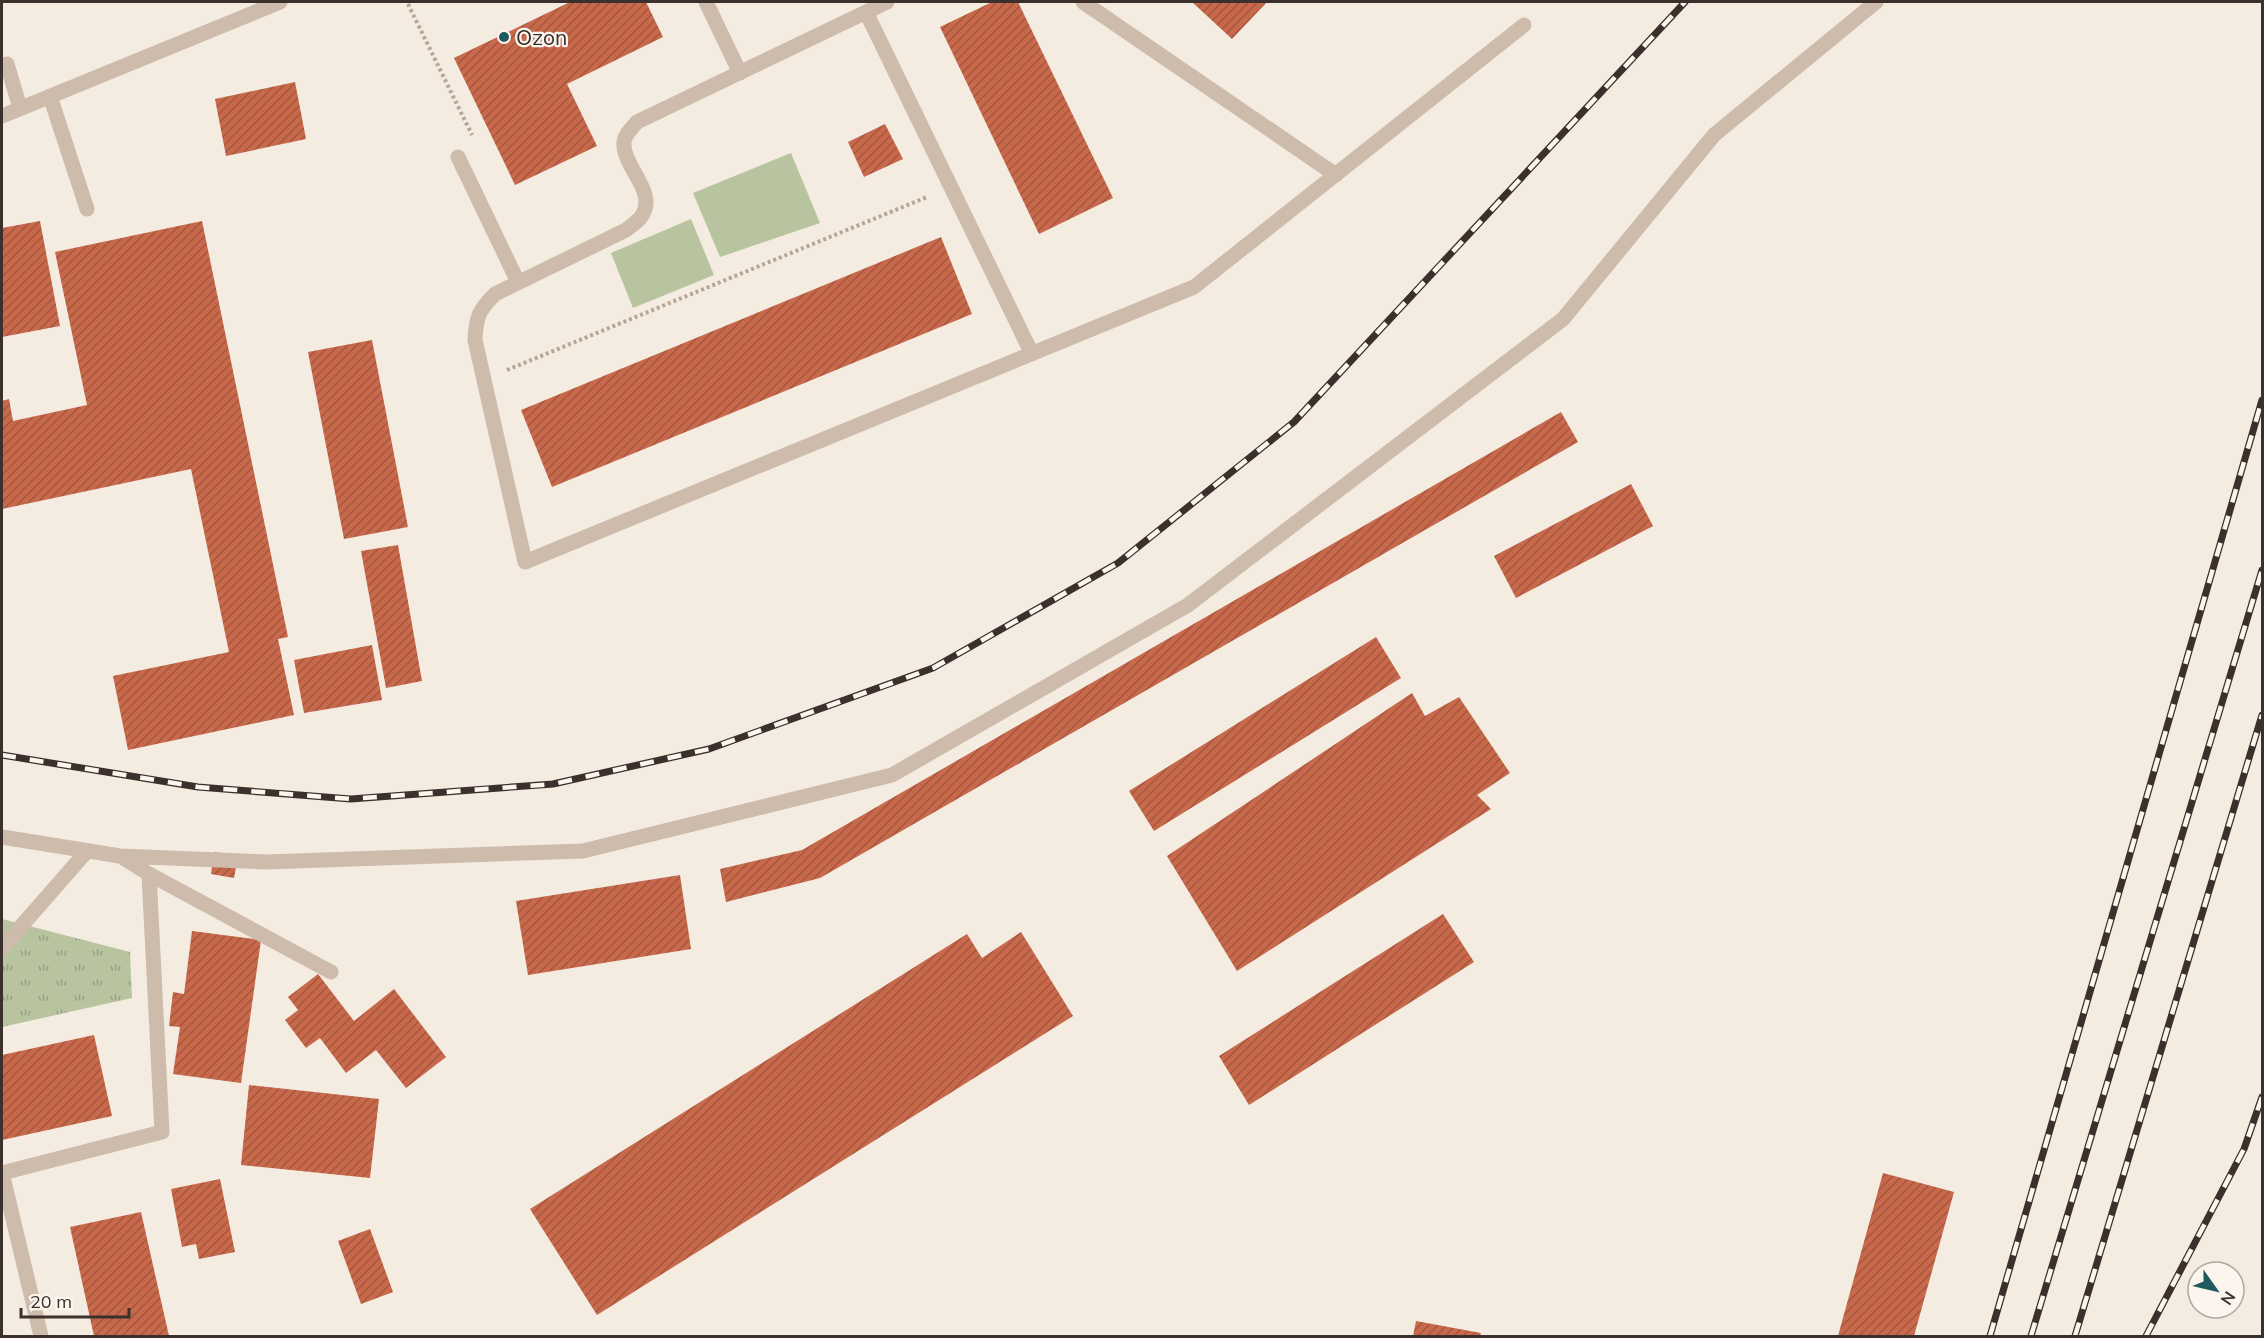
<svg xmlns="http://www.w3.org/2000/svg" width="2264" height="1338" font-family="Mulish,sans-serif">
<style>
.grass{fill:url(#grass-tufts)}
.green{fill:#b8c4a0}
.building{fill:url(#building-hatch)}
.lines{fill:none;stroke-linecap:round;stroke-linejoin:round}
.path{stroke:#b9a596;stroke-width:4;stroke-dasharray:3 3;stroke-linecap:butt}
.lane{stroke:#cdbbac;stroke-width:15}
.rail-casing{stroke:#3b302b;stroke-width:7}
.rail{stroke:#fbf5ee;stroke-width:4.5;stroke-dasharray:14;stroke-linecap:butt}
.poi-dot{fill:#1f5a5e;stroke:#fbf5ee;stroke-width:2}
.labels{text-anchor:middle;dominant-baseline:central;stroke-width:4.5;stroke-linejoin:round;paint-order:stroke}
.poi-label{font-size:21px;fill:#3b302b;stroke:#fbf5ee;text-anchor:start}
</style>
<defs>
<pattern id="grass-tufts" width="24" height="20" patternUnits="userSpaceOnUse" patternTransform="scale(1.5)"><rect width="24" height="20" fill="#b8c4a0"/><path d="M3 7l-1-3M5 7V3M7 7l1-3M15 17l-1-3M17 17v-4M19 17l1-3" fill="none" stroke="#97a083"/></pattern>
<pattern id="building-hatch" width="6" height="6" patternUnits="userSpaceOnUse" patternTransform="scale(1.5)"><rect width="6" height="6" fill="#c8694b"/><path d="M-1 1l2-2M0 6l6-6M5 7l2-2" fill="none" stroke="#a4573f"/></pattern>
</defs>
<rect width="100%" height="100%" fill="#f4ebe1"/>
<path class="grass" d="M 2,919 L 130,952 L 132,998 L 2,1027 Z"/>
<path class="green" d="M 791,153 L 820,223 L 720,257 L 693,193 Z
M 691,219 L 714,275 L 633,308 L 611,253 Z"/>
<path class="building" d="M 570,2 L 646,2 L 663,37 L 567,84 L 597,146 L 515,185 L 454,58 Z
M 992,2 L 1018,2 L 1113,198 L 1039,234 L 940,27 Z
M 1192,2 L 1267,2 L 1232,39 Z
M 295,82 L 306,139 L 226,156 L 215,99 Z
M 885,124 L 903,159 L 864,177 L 848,142 Z
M 40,221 L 60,326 L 2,337 L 2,228 Z
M 202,221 L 288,637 L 278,639 L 294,715 L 128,750 L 113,676 L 229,652 L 191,469 L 2,509 L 2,401 L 9,399 L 13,421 L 87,405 L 55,252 Z
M 941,237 L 972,314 L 552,487 L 521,410 Z
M 372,340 L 408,527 L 344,539 L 308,352 Z
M 1561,412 L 1578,442 L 820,878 L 726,902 L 720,869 L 802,850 Z
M 1631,484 L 1653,526 L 1516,598 L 1494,556 Z
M 398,545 L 422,681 L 386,688 L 361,551 Z
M 1376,637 L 1401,678 L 1154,831 L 1129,791 Z
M 372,645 L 382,700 L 304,713 L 294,660 Z
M 1412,693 L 1425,716 L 1459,697 L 1510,773 L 1477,795 L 1491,809 L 1237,971 L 1167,856 Z
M 214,852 L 238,856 L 234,878 L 211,874 Z
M 680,875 L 691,949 L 528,975 L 516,901 Z
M 1443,914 L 1474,962 L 1249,1105 L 1219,1056 Z
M 192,931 L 261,940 L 241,1083 L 173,1074 L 180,1027 L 169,1026 L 173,992 L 184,994 Z
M 1021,932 L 1073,1016 L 597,1315 L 530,1209 L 967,934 L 982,958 Z
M 318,974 L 354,1021 L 394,989 L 446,1057 L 406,1088 L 376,1050 L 346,1073 L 320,1038 L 306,1048 L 285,1020 L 298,1010 L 288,997 Z
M 94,1035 L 112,1116 L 2,1140 L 2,1055 Z
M 249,1085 L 379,1099 L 370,1178 L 241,1165 Z
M 1883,1173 L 1954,1192 L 1914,1336 L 1838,1336 Z
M 220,1179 L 235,1252 L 199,1259 L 196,1244 L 182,1247 L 171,1189 Z
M 141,1212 L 169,1336 L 94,1336 L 70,1227 Z
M 370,1229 L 393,1292 L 361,1304 L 338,1241 Z
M 1416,1321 L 1481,1333 L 1480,1336 L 1413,1336 Z"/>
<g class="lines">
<path class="path" d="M 408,4 L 472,135
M 507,370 L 927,197"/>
<path class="lane" d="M 706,2 L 740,73
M 887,2 L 637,122 C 632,128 625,134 624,142 C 622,167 659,192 641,217 C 637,222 631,226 626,230 L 495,294 C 479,310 476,317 475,340 L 525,562 L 1194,287 L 1524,25
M 1083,2 L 1336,175
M 866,12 L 1032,354
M 2,65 L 7,64 L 20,108
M 50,96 L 87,209
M 2,116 L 280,2
M 458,157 L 518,282
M 2,837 L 120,856 L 149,874 L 331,972
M 120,856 L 266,862 L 583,851 L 892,775 L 1188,605 L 1563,319 L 1714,135 L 1876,2
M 2,948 L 87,851
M 41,1336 L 2,1173 L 162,1132 L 149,874"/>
<g class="rail-casing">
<path id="rail" d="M 2,755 L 198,787 L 351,799 L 553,784 L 709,749 L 933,668 L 1118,563 L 1294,422 L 1685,2
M 1990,1336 L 2262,400
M 2031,1336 L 2262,570
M 2075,1336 L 2262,715
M 2146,1336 L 2244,1149 L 2262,1097"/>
</g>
<use href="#rail" class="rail"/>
</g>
<circle class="poi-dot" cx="504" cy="37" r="6"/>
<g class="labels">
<g class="poi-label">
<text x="516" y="37">Ozon</text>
</g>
</g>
<rect width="2264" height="1338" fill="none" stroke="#3b302b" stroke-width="6"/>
<g transform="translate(2216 1290) rotate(124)"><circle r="28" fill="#fbf5ee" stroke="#aea6a0" stroke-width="1.5"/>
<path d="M0-4.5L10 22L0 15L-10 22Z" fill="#1f5a5e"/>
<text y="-9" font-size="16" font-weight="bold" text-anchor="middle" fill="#3b302b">N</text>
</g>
<path d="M21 1308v9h108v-9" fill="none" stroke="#3b302b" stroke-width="3"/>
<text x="30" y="1308" font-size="18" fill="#3b302b" stroke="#fbf5ee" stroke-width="4.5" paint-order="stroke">20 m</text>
</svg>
